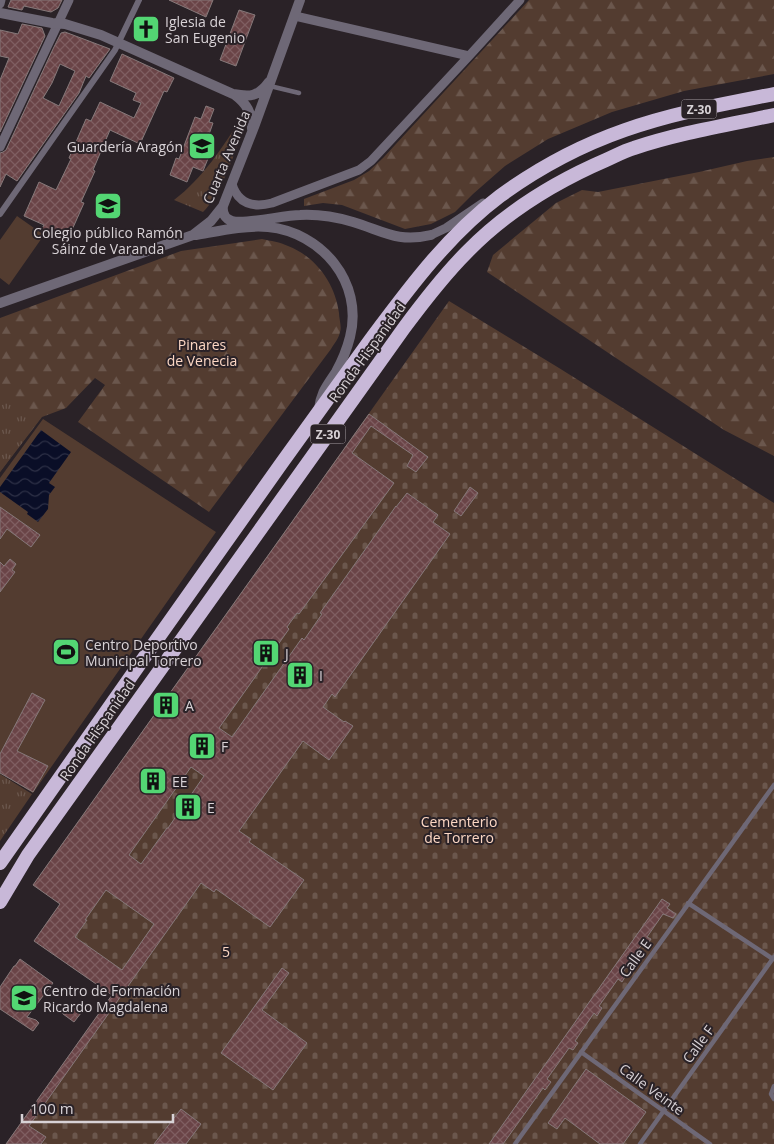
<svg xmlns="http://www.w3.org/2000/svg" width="774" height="1144" font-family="'Open Sans',sans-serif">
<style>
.grass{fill:#533c30}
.forest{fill:url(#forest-firs)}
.cemetery{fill:url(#cemetery-stones)}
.park{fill:url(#park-tufts)}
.water{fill:url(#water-waves)}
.building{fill:url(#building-cross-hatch);stroke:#86797a;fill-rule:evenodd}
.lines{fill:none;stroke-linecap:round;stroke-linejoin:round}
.service{stroke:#6e6876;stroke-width:4.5}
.pedestrian{stroke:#6e6876;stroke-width:6}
.minor{stroke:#6e6876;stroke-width:9}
.tertiary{stroke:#6e6876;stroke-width:10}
.trunk{stroke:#c8b8d8;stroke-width:14}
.labels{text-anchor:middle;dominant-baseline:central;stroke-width:4;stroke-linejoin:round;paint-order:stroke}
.shield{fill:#2a2227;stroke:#a49da2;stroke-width:1}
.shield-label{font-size:12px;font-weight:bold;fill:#d8d2d6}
.poi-label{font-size:14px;fill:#d8d2d6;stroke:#2a2227;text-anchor:start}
.street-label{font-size:14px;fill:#d8d2d6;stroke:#2a2227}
.park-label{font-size:14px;fill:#fcd7c4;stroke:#2a2227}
</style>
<defs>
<pattern id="forest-firs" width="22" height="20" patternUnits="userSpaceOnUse" patternTransform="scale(1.25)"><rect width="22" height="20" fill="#533c30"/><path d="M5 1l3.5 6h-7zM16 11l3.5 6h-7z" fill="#6b574d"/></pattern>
<pattern id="cemetery-stones" width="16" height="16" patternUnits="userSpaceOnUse" patternTransform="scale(1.25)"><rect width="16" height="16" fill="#533c30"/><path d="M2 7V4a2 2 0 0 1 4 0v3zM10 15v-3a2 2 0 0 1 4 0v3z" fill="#6b574d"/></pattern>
<pattern id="park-tufts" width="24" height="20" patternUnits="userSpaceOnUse" patternTransform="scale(1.25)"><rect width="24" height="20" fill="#533c30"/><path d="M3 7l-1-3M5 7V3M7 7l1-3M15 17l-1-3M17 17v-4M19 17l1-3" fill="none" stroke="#6b574d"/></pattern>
<pattern id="water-waves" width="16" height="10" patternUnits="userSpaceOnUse" patternTransform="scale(1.25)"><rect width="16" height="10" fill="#0a0e27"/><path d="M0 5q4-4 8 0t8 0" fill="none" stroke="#2d3046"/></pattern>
<pattern id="building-cross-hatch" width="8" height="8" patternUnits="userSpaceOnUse" patternTransform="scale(1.25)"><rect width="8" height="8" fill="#6a4447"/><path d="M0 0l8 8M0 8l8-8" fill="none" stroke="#7f5e61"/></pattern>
</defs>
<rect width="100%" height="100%" fill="#2a2227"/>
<path class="grass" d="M 17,216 L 44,235 L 9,285 L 0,278 L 0,240 Z
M 43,419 L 216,532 L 33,793 L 0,773 L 0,478 Z"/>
<path class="forest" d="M 529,0 L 774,0 L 774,74 L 684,91 L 612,112 L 548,139 L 505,166 L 473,194 L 455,212 L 431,224 L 405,229 L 342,205 L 323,203 L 304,206 L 304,199 L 354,180 L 369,171 L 383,158 Z
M 774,157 L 774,456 L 724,430 L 487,272 L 493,255 L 556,203 L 582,190 L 598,192 L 699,172 L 747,161 Z
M 262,239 C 271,241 280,242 288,246 C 316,257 335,283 339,313 C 339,319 342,327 340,332 C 339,338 334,344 331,349 L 209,512 L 78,422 L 105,385 L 95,378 L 66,408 L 42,417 L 0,472 L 0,318 L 181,251 Z"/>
<path class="cemetery" d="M 449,301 L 559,368 L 774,503 L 774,1144 L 6,1144 L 112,995 L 34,941 L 60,904 L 33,885 Z"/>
<path class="park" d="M 242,117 C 244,138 219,198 203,212 L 174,200 C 203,178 222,148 242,117 Z
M 0,392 L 42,416 L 0,472 Z
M 0,774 L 32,794 L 0,841 Z"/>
<path class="water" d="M 41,430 L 71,452 L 49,483 L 55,487 L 49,495 L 48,509 L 38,522 L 27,514 L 28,512 L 0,492 L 0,487 Z"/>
<path class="building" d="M 11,0 L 62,0 L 58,8 L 51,12 L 24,6 L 22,10 L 8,7 Z
M 169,0 L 213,0 L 206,17 Z
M 239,10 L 255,15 L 236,66 L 220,60 Z
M 22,24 L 42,28 L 45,36 L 0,132 L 0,80 L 9,58 L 0,56 L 0,30 L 18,34 Z
M 65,32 L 110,49 L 89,78 L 86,76 L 79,93 L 17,181 L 6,174 L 0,187 L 0,153 L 3,152 L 6,150 L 53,49 L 61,33 ZM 60,64 L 75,71 L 59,106 L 43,98 L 52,83 Z
M 122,54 L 174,78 L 167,92 L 164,91 L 140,144 L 110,130 L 93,170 L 95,171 L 81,202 L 84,203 L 67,241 L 41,230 L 44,225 L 24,216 L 39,182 L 56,190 L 71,159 L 69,158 L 86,119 L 91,121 L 100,102 L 134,118 L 141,103 L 133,100 L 136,93 L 110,81 Z
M 206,106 L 214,109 L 209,122 L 213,123 L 207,140 L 210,141 L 205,155 L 209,156 L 203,171 L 193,167 L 187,182 L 170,175 L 176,158 L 179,159 L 195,117 L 201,119 Z
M 369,414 L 428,457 L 416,472 L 407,466 L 413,455 L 371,426 L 352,453 L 394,483 L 299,614 L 297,613 L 287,627 L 289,629 L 219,728 L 232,737 L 302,638 L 304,640 L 322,614 L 320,613 L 340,585 L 396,506 L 396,507 L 407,493 L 438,515 L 433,522 L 450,534 L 335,697 L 332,694 L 323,707 L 344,722 L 345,721 L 353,726 L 329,760 L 303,741 L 239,831 L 251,839 L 249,842 L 304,880 L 270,927 L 216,889 L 214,892 L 201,883 L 29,1126 L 46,1137 L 41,1144 L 6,1144 L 112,995 L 34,941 L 60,904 L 33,885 ZM 191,767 L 204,776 L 168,828 L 167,828 L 141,864 L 129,855 ZM 106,890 L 154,924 L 122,970 L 75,937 L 87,920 L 85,920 Z
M 470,487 L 478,493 L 461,516 L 454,511 Z
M 0,507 L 40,535 L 31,547 L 7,529 L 0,539 Z
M 10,559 L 16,564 L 12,570 L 15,572 L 0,592 L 0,562 L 4,566 Z
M 32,693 L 45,700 L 17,751 L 48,766 L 33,792 L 0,773 L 0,754 Z
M 662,899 L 670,904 L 667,908 L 676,914 L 673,918 L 663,914 L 647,937 L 651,939 L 646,947 L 642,944 L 623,972 L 626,975 L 622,982 L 618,979 L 599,1006 L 602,1008 L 597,1016 L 594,1013 L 575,1041 L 578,1043 L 573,1050 L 569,1048 L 547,1079 L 551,1082 L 545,1090 L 543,1088 L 503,1144 L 489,1144 Z
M 20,959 L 53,983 L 27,1017 L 36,1020 L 39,1023 L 33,1031 L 0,1009 L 0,987 L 14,966 L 15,966 Z
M 282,968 L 289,973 L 262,1010 L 307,1043 L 273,1090 L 221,1053 Z
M 65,1005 L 69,1005 L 81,1013 L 74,1022 L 63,1014 L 61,1010 Z
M 586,1069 L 646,1112 L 623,1144 L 600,1144 L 565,1118 L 557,1129 L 548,1123 Z
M 181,1109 L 201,1124 L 186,1144 L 154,1144 Z"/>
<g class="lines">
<path class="service" d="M 270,86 L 299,93
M 688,903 L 773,959
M 581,1052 L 710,1144
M 774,1086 L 771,1094 L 774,1099
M 515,1144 L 774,785
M 640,1144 L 774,957"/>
<path class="pedestrian" d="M 0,214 L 115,50 L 139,0"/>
<path class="minor" d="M 0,4 L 1,0
M 295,16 L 469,56
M 0,147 L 69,0
M 232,184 C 238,204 253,208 272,203 L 359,170 L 371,161 L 469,56 L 520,0
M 431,235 L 446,228 L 483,203"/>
<path class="tertiary" d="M 0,13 L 52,23 L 65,24 L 101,35 L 233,94 C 250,97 258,97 269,82
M 235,95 C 247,104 252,113 252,129
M 223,206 C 222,213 225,219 232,221 C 245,225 284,215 300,215 C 319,214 336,217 353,222 C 383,231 398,243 431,235
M 196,235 C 219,231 244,225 268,227 C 321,232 364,282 350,337 C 347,349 342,361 336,372 C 327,386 321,392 319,409
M 0,303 L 193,235 L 211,221 L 223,206 L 254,127 L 300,0"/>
<path class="trunk" d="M 0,863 C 93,729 187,597 281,464 C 311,422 341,380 371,339 C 409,288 448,235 500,196 C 537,169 582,145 625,130 C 673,113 724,104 774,94
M 0,902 L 28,855 L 404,328 C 424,301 444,275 467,252 C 506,212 555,182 606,160 C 615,156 624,151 634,148 C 679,133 727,125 774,115"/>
</g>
<defs>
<g id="church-square" transform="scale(1.4375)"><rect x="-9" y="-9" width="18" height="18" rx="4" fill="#53d673" stroke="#2a2227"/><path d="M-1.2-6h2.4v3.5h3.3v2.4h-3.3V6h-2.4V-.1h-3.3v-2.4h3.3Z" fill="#111"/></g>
<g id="school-square" transform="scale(1.4375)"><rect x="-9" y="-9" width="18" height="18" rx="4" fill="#53d673" stroke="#2a2227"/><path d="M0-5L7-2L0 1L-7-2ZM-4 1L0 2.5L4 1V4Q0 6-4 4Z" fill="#111"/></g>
<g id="stadium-square" transform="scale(1.4375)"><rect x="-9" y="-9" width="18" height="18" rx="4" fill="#53d673" stroke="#2a2227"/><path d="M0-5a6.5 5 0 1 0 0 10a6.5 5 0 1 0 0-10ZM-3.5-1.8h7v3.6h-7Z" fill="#111"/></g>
<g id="building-square" transform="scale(1.4375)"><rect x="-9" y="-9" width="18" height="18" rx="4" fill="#53d673" stroke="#2a2227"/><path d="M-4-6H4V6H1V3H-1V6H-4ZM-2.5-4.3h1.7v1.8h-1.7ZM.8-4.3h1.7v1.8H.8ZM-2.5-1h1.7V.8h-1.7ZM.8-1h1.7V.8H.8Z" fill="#111"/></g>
<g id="university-square" transform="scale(1.4375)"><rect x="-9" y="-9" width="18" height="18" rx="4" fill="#53d673" stroke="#2a2227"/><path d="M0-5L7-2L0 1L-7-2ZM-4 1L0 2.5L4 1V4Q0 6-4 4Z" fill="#111"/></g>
</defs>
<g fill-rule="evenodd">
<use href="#church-square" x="146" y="29"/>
<use href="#school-square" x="202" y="146"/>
<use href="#school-square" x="108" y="206"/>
<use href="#stadium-square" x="66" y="652"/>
<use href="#building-square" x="266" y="653"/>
<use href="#building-square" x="300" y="675"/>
<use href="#building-square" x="166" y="705"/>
<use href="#building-square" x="202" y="746"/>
<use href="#building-square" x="153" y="781"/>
<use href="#building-square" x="188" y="807"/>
<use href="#university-square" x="24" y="998"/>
</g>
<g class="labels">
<g class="shield">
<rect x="681.5" y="99.5" width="35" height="19" rx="4"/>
<rect x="310.5" y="424.5" width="35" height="19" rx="4"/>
</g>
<g class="shield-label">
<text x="699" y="109">Z-30</text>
<text x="328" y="434">Z-30</text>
</g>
<g class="poi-label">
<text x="165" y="21">Iglesia de<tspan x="165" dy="16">San Eugenio</tspan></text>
<text x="183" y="146" text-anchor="end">Guardería Aragón</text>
<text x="108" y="232" text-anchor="middle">Colegio público Ramón<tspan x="108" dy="16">Sáinz de Varanda</tspan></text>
<text x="85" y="644">Centro Deportivo<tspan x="85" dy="16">Municipal Torrero</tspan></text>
<text x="285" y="653">J</text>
<text x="319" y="675">I</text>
<text x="185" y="705">A</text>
<text x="221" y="746">F</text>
<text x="172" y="781">EE</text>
<text x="207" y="807">E</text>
<text x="43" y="990">Centro de Formación<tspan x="43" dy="16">Ricardo Magdalena</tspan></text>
</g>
<g class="street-label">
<text transform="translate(226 157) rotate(-67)">Cuarta Avenida</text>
<text transform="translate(367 352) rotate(-54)">Ronda Hispanidad</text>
<text transform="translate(97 730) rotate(-55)">Ronda Hispanidad</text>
<text transform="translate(635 958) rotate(-54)">Calle E</text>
<text transform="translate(698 1044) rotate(-54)">Calle F</text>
<text transform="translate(652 1089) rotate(36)">Calle Veinte</text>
</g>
<g class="park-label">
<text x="202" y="344">Pinares<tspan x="202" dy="16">de Venecia</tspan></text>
<text x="459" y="821">Cementerio<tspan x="459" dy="16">de Torrero</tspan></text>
<text x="226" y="951">5</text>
</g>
</g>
<path d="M22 1114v8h151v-8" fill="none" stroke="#d8d2d6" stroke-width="2.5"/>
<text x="30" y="1114" font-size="15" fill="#d8d2d6" stroke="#2a2227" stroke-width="4" paint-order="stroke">100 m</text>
</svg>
